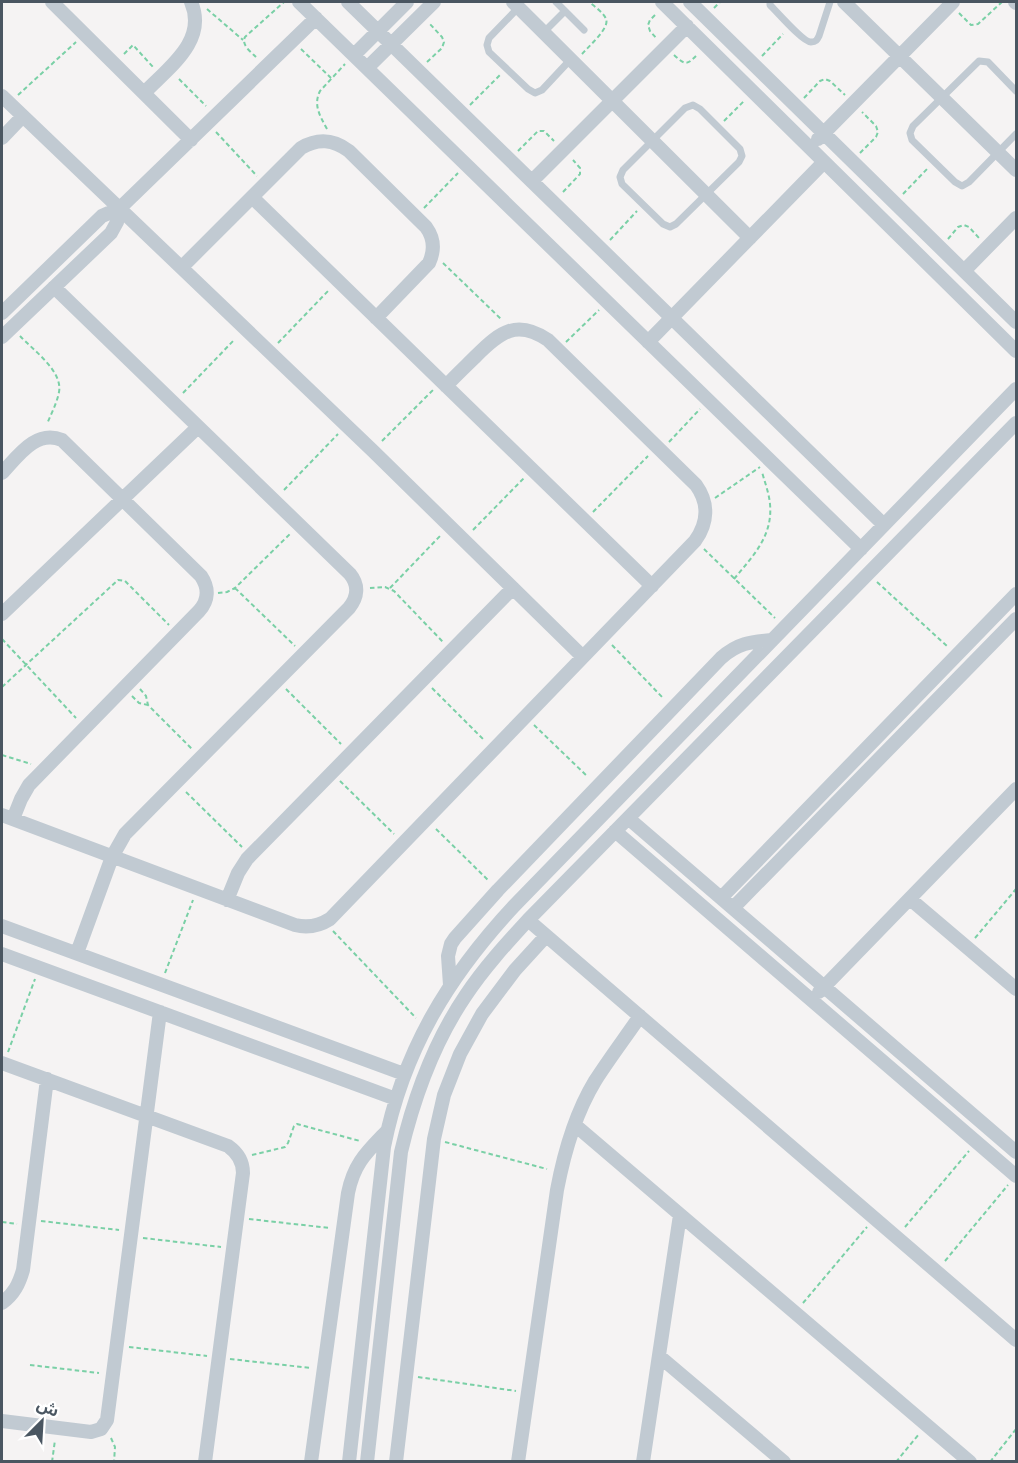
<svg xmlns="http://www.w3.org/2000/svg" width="1018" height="1463" font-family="Figtree,'Noto Sans Arabic',sans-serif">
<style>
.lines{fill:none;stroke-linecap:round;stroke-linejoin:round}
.path{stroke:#7ad0a6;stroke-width:2;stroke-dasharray:4.5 3;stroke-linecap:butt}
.lane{stroke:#c1cad2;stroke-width:7}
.street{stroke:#c1cad2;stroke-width:14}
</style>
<rect width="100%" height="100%" fill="#f5f3f3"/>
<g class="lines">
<path class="path" d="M 714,8 L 720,2
M 207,9 L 243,40
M 959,13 L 971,25 L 978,24 L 1002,2
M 655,15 L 650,20 L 648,25 L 650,31 L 657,39
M 301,49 L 331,78
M 124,54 L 133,45 L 153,67
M 582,54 C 588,47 610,28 606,19 C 604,13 594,6 589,2
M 674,55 C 686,66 687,65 698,54
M 762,56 L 783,34
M 256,57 C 251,52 241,45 245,37 L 284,2
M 427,62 L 442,48 L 444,42 L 442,37 L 429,23
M 179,79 L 206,106
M 18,95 L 76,42
M 804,98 L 820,81 L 825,79 L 830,81 L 845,95
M 470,105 L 500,75
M 724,121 L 744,101
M 327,129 C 320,116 313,105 320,91 L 345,64
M 216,132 L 257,176
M 518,151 L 538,131 L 544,131 L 554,141
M 860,153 L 876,137 L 878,132 L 876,126 L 862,112
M 563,192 L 580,174 L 580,168 L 573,160
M 903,194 L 928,168
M 424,208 L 458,173
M 948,239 L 958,227 L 964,225 L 969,227 L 979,238
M 610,240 L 637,211
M 443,263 L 501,319
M 20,336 C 33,350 63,371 59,392 C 57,403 51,414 47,424
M 566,342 L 599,310
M 278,343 L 328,291
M 183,393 L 235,339
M 382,441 L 433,390
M 669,442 L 700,409
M 284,490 L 338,434
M 715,498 L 760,467
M 593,512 L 648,456
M 473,530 L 524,478
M 704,549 L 775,618
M 734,579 C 753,556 773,536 770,504 C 769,493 765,483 762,472
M 877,582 L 948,647
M 235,588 L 295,646
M 370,588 L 385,587 L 394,591 L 443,642
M 390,588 L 440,536
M 218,593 L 227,592 L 235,588 L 291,533
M 2,639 L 76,718
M 612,645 L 664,699
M 2,687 L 118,580 L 125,581 L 169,625
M 432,688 L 485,741
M 140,689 L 146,696 L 148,705 L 193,750
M 286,689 L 341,744
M 132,696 L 139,703 L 148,705
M 534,725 L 588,777
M 2,755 L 31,764
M 340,781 L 394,834
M 186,792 L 242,847
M 436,829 L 488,880
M 333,931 L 416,1018
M 975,938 L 1016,889
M 165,973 L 193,900
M 8,1052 L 35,979
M 445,1142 L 547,1169
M 252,1155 L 285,1147 L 288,1143 L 294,1126 L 297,1124 L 360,1141
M 249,1219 L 330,1228
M 41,1221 L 119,1230
M 2,1222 L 17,1224
M 905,1227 L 969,1151
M 143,1238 L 221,1247
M 945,1261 L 1008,1185
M 803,1303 L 867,1227
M 129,1347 L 207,1356
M 230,1359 L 311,1368
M 30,1365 L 99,1373
M 418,1377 L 516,1391
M 111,1438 L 115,1447 L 114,1462
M 52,1462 L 55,1440
M 896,1462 L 919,1434
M 990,1462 L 1016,1429"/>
<path class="lane" d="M 556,2 L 584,30
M 770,2 L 770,5 C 777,12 804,43 811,42 C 816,42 817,40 819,36 L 830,2
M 519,7 L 489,38 L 487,45 L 489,52 L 528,89 L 535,93 L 542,90 L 571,59
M 544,32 L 565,11
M 1016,91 L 988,62 L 979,61 L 913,126 L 910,133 L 912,140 L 955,182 L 962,186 L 969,182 L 1016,134
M 693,105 L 700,109 L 740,149 L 742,156 L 739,162 L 676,224 L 670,227 L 663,224 L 622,184 L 620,177 L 623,170 L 685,108 Z"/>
<path class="street" d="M 52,2 L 191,140
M 299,2 L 861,549
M 348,2 L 884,525
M 513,2 L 750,238
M 662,2 L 1016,351
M 690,2 L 1016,322
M 844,2 L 1016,170
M 1015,2 L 1016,3
M 354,55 L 407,2
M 367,68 L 434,2
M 144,93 C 168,68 208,41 191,2
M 2,96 L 373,451 L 583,657
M 2,138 L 23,116
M 818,139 L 953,2
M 532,181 L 687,26
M 252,197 L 652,586
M 182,267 L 301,148 C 318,138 333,139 349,151 L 426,227 C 434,238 435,250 429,263 L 376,318
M 964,271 L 1016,218
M 54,287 L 350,574 C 359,585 358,597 349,608 L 125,834 L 112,857 L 77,953
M 2,313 L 102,216 L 120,208 L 316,18
M 2,337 L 111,233 L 117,222 L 120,208
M 648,342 L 824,162
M 2,473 C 18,456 36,429 62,440 L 201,576 C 209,588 209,600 199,611 L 29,785 L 21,799 L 13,819
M 2,614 L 198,427
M 2,815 L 295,925 C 307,928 319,926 330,919 L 695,541 C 708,523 709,503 696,485 L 548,340 C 517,319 500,332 477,355 C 467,365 456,375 446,386
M 628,818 L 1016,1152
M 615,831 L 1016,1176
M 721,898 L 1016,594
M 910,899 L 1016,989
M 227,900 L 238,873 L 247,859 L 513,588
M 733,908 L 1016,619
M 528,920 L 1016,1340
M 2,926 L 404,1074
M 2,954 L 396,1099
M 450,985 L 448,956 L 451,944 L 455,938 L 498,890 L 721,658 C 738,643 750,642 772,640
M 819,992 L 1016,789
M 2,1063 L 228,1146 C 238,1153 243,1161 243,1173 L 205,1462
M 575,1125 L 970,1462
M 2,1303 C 14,1294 19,1284 23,1270 L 47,1079
M 659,1356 L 784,1462
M 2,1421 L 91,1432 L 101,1429 L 107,1420 L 160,1012
M 311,1462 L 348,1193 C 354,1163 367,1152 387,1131
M 349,1462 L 384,1147 C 403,1051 448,977 514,906 L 1016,389
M 367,1462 L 401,1152 C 414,1097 434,1042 466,995 C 484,968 506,944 528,920 L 1016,423
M 396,1462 L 434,1139 L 444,1095 L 460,1054 L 482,1014 L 515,970 L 546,936
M 518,1462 L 557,1190 C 564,1153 575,1114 595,1081 C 609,1059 625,1038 640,1016
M 643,1462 L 680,1215"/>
</g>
<rect width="1018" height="1463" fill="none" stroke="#4a5661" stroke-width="6"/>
<g transform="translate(42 1421) rotate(24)" stroke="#ffffff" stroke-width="4.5" paint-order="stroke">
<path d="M0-4.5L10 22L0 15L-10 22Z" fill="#4a5661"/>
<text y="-9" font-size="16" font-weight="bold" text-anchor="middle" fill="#4a5661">ش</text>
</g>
</svg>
